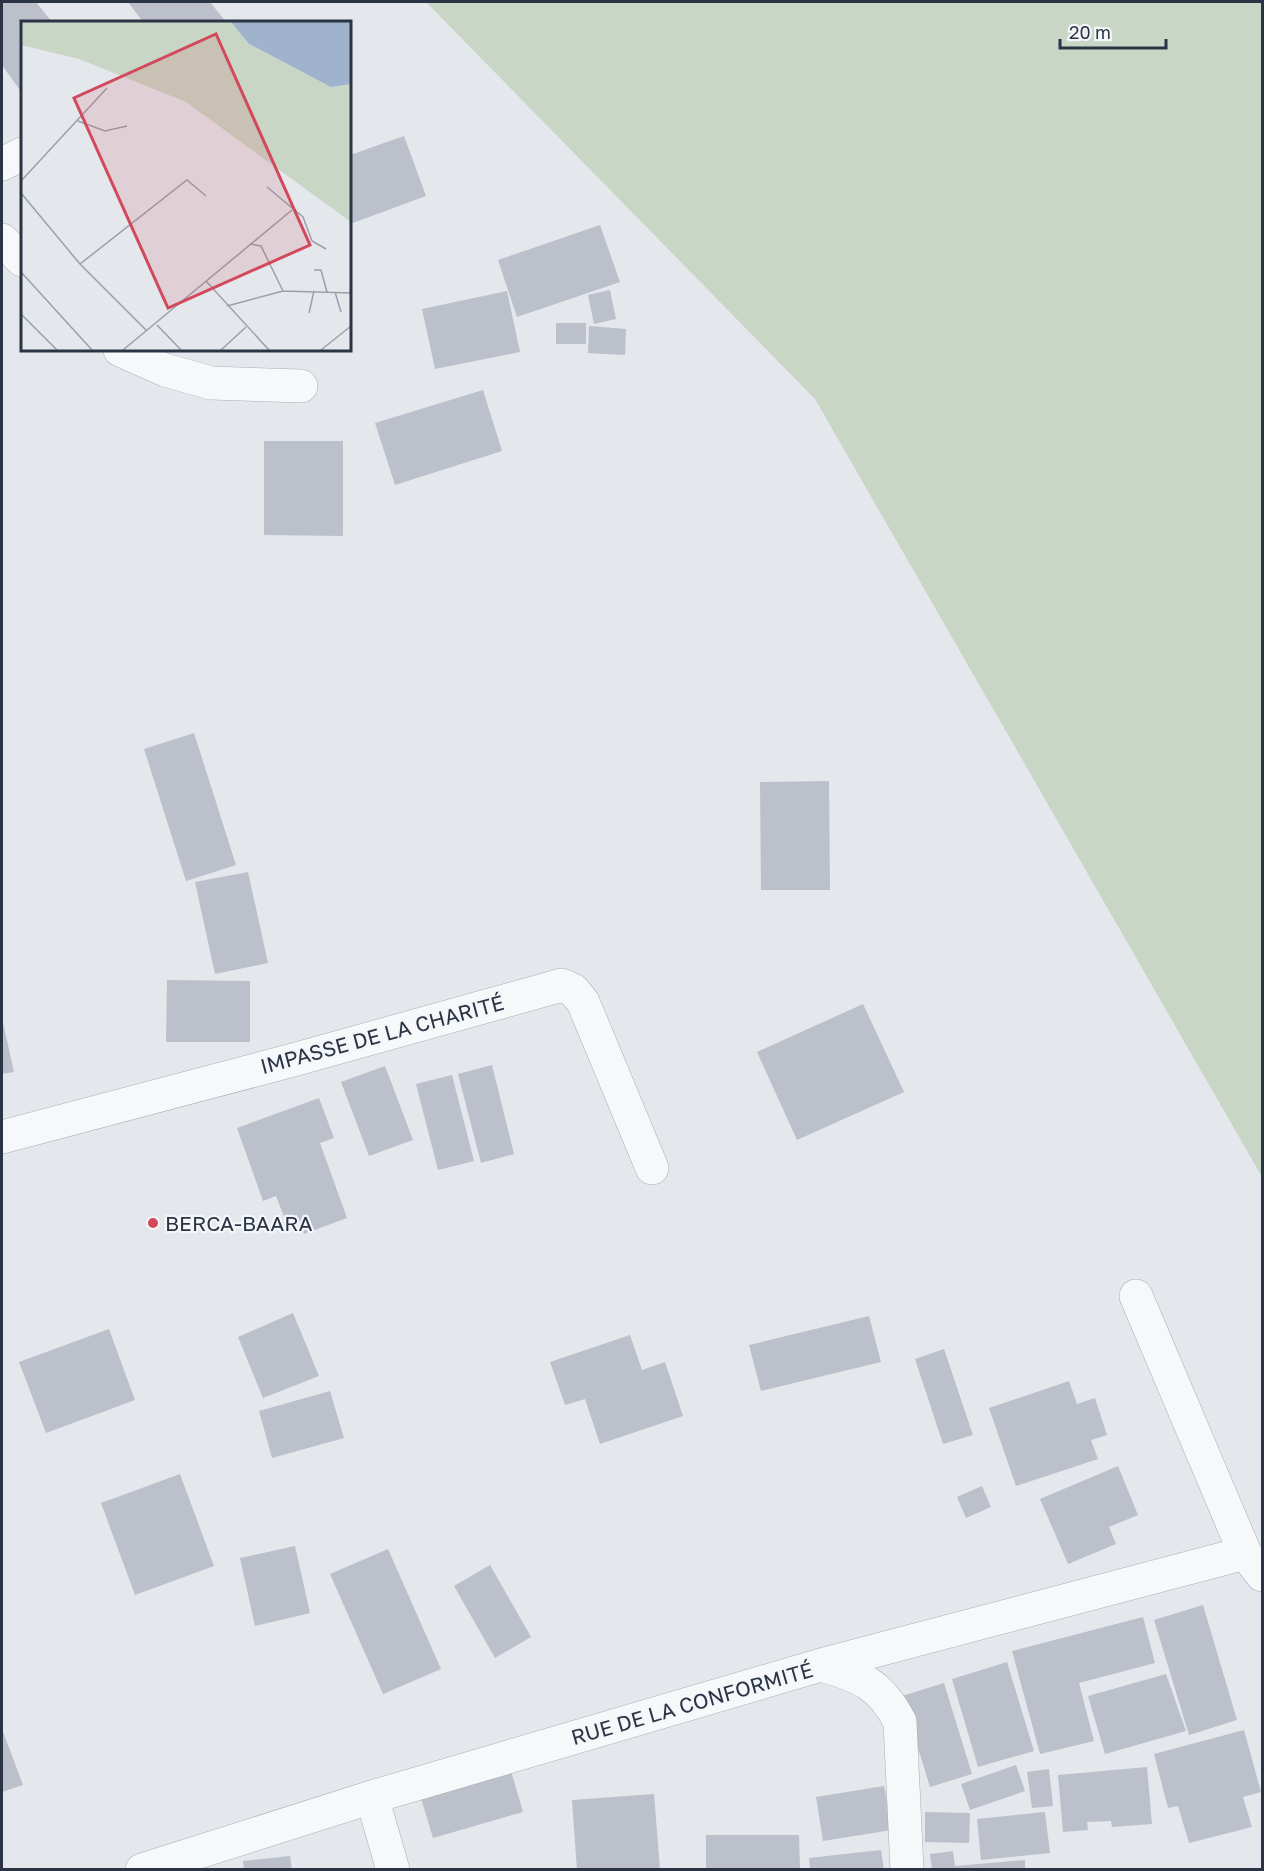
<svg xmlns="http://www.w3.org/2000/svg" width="1264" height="1871" font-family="'Golos Text',sans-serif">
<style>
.green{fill:#c9d6c5}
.building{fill:#bbc0ca}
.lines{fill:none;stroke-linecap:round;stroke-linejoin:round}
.street-casing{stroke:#a9aeb7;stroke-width:34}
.street{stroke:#f7f8fa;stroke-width:33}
.poi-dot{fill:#d1495b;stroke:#f4f6f9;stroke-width:2}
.labels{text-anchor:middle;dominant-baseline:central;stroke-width:4.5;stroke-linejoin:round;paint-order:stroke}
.street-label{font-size:21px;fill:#2b3445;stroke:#f4f6f9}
.poi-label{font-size:21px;fill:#2b3445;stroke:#f4f6f9;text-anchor:start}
.inset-road{fill:none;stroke:#9a9fa9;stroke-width:1.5}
.view{fill:#d1495b;fill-opacity:0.15;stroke:#d1495b;stroke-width:3}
.inset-edge{fill:none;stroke:#2b3445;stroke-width:3}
</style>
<rect width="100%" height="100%" fill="#e4e7ec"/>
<path class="green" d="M 426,2 L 1262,2 L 1262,1177 L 815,399 Z"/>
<path class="building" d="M 2,2 L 36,2 L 52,22 L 22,22 L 22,93 L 2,65 Z
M 128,2 L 210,2 L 226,22 L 143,22 Z
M 404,136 L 426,196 L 350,224 L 350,155 Z
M 600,225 L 620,282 L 517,317 L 498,260 Z
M 610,290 L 616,319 L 594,324 L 588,295 Z
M 507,291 L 520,352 L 435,369 L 422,309 Z
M 556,323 L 586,323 L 586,344 L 556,344 Z
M 589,326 L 626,329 L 625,355 L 588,353 Z
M 483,390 L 502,451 L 395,485 L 375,423 Z
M 264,441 L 343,441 L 343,536 L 264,535 Z
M 194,733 L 236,865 L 186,881 L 144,749 Z
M 829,781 L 830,890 L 761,890 L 760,782 Z
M 248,872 L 268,963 L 215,974 L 195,882 Z
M 167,980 L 250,981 L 250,1042 L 166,1042 Z
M 863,1004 L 904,1092 L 797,1140 L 757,1052 Z
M 2,1018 L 14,1072 L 2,1074 Z
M 492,1065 L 514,1154 L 481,1163 L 458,1074 Z
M 385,1066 L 413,1140 L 369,1156 L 341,1082 Z
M 452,1075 L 474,1161 L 438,1170 L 416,1084 Z
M 319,1098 L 334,1138 L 320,1143 L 347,1218 L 304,1234 L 297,1215 L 285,1219 L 276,1196 L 263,1201 L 237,1128 Z
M 293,1313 L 319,1376 L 263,1398 L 238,1337 Z
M 869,1316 L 881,1362 L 761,1391 L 749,1345 Z
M 109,1329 L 135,1400 L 46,1433 L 19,1362 Z
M 630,1335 L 642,1370 L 665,1362 L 683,1416 L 600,1444 L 585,1399 L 565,1405 L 550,1362 Z
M 944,1349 L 973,1435 L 943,1444 L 915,1359 Z
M 1069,1381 L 1077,1404 L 1095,1398 L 1107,1435 L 1091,1440 L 1098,1459 L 1016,1486 L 989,1408 Z
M 330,1391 L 344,1438 L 272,1458 L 259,1411 Z
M 1118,1466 L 1138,1515 L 1109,1527 L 1116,1544 L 1068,1564 L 1040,1499 Z
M 180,1474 L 214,1566 L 135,1595 L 101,1503 Z
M 982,1486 L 991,1507 L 966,1518 L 957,1497 Z
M 295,1546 L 310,1613 L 255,1626 L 240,1558 Z
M 388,1549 L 441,1669 L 383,1694 L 330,1574 Z
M 490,1565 L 531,1637 L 495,1658 L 454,1586 Z
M 1203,1605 L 1237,1720 L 1189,1735 L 1154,1620 Z
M 1143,1617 L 1155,1663 L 1079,1683 L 1094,1741 L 1040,1754 L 1012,1651 Z
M 1007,1662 L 1034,1751 L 978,1767 L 952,1679 Z
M 1166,1674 L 1186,1731 L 1105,1754 L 1088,1696 Z
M 944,1683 L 972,1774 L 930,1787 L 902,1696 Z
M 2,1729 L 23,1785 L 2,1792 Z
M 1244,1730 L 1261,1792 L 1243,1797 L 1252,1827 L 1189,1843 L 1178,1806 L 1168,1808 L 1154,1754 Z
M 1016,1765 L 1025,1791 L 970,1810 L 961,1784 Z
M 1147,1767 L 1152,1824 L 1112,1827 L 1111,1821 L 1087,1822 L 1088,1830 L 1063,1832 L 1058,1775 Z
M 1049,1769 L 1053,1806 L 1032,1808 L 1027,1772 Z
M 511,1771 L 523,1812 L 433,1838 L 421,1798 Z
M 884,1786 L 892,1830 L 823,1841 L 816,1797 Z
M 654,1794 L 660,1870 L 577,1870 L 572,1800 Z
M 925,1812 L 970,1813 L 969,1843 L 925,1842 Z
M 1045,1812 L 1050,1853 L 981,1860 L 977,1819 Z
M 706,1835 L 799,1835 L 800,1870 L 706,1870 Z
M 881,1850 L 884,1870 L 810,1870 L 809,1858 Z
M 953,1851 L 955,1866 L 1025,1860 L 1025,1870 L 932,1870 L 930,1854 Z
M 290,1856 L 292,1870 L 244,1870 L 243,1861 Z"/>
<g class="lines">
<g class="street-casing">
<path id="street" d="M 2,164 L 22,154
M 2,240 L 22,260
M 120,350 L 165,370 L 211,383 L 301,386
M 2,1137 L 293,1060 L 562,985 L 573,990 L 583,1002 L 652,1168
M 1136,1296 L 1245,1553 L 1262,1575
M 821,1665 C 860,1676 881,1684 900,1722 L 907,1870
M 372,1797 L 393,1870
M 142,1870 L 372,1797 L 821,1665 L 1245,1553"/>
</g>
<use href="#street" class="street"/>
</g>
<circle class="poi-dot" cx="153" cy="1223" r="6"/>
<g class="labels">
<g class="street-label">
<text transform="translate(382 1034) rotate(-15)">IMPASSE DE LA CHARITÉ</text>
<text transform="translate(692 1703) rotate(-16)">RUE DE LA CONFORMITÉ</text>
</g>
<g class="poi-label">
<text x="165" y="1223">BERCA-BAARA</text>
</g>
</g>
<g transform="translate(21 21)">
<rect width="330" height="330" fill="#e4e7ec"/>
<path d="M 0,1 L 210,1 L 228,23 L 310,66 L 330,63 L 330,201 L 165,81 L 58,38 L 0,24 Z" fill="#c9d6c5"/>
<path d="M 210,1 L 330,1 L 330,63 L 310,66 L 228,23 Z" fill="#9fb4cc"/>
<path class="inset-road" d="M 57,100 L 84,110 L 106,105M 0,160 L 86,67M 246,166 L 282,196 L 291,220 L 305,228M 0,172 L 59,243 L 126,310M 229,223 L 240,225 L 262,270M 59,243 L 166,159 L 185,175M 293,249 L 300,249 L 306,271M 0,251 L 71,329M 185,260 L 248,329M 314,271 L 320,291M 206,285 L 262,270 L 330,272M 288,292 L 293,270M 0,293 L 36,329M 136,304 L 160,329M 102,329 L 271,189M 200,329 L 225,306M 300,329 L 330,305"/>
<path class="view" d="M 195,13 L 289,224 L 147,287 L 53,77 Z"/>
<rect width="330" height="330" class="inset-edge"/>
</g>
<rect width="1264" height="1871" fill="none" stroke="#2b3445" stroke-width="6"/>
<path d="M1060 39v9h106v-9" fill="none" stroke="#2b3445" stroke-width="3"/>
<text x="1069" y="39" font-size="18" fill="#2b3445" stroke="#f4f6f9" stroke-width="4.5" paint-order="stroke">20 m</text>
</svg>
